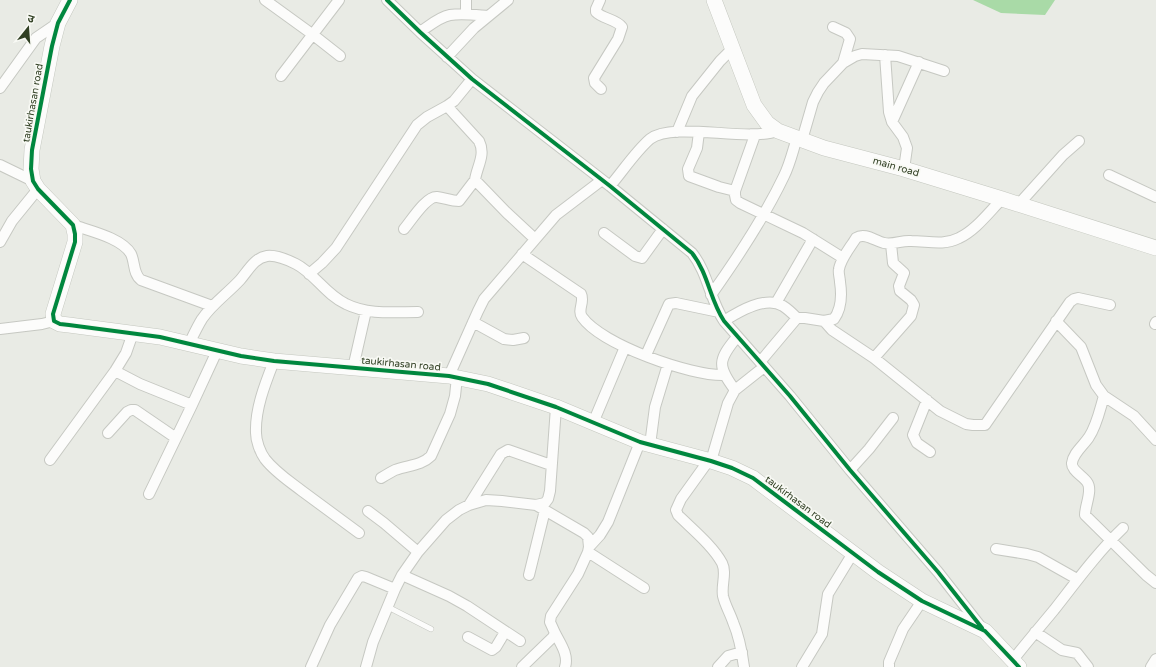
<svg xmlns="http://www.w3.org/2000/svg" width="1156" height="667" font-family="'Varela Round','Noto Sans Devanagari',sans-serif">
<style>
.water{fill:#a9daa7}
.lines{fill:none;stroke-linecap:round;stroke-linejoin:round}
.lane-casing{stroke:#c6c8c2;stroke-width:6}
.street-casing{stroke:#c6c8c2;stroke-width:12}
.secondary-casing{stroke:#c4c7bf;stroke-width:16}
.lane{stroke:#fcfcfb;stroke-width:5}
.street{stroke:#fcfcfb;stroke-width:10}
.secondary{stroke:#fcfcfb;stroke-width:15}
.cycleway-casing{stroke:#f8f9f4;stroke-width:6}
.cycleway{stroke:#00873e;stroke-width:4}
.labels{text-anchor:middle;dominant-baseline:central;stroke-width:3.5;stroke-linejoin:round;paint-order:stroke}
.street-label{font-size:10px;fill:#303f23;stroke:#f8f9f4}
</style>
<rect width="100%" height="100%" fill="#e9ebe5"/>
<path class="water" d="M 973,0 L 1055,0 L 1045,15 L 1001,13 Z"/>
<g class="lines">
<g class="lane-casing">
<path id="lane" d="M 388,607 L 431,629"/>
</g>
<g class="street-casing">
<path id="street" d="M 265,0 L 312,34 L 340,56
M 387,0 L 420,32 L 472,79 L 610,186 L 692,253 C 708,273 710,300 724,321 L 790,396 L 850,470 L 938,572 L 981,627
M 600,0 L 596,9 L 596,12 C 603,19 616,19 622,27 L 618,39 L 594,78 L 595,83 L 601,89
M 466,14 L 466,0
M 833,27 L 846,33 L 850,39 L 843,63
M 420,32 C 429,26 439,17 450,15 C 463,13 476,15 488,16
M 885,55 L 889,112 L 892,122 L 903,137 L 907,148 L 904,169
M 447,57 L 474,28 L 508,0
M 281,76 L 339,0
M 0,88 L 36,38 L 58,23
M 447,106 L 479,141 C 486,155 477,166 475,180 L 507,213 L 535,239
M 892,122 L 919,62
M 677,132 L 692,96 L 720,61 L 733,48
M 699,132 L 697,148 L 688,169 L 689,176 L 719,187 L 735,191
M 755,135 L 735,191 L 735,195 L 736,200 L 740,203 L 803,233 L 843,258
M 802,140 L 813,102 L 818,92 L 824,83 L 843,63 L 855,56 L 862,54 L 898,56 L 944,71
M 0,165 L 33,181
M 1109,175 L 1156,197
M 610,186 C 623,171 635,152 650,139 C 674,121 744,142 778,131
M 1019,204 L 1063,155 L 1079,141
M 73,225 C 90,231 122,238 131,254 C 135,262 133,274 141,280 L 212,306
M 404,229 C 411,221 426,196 437,197 C 445,198 451,201 459,201 L 475,180
M 604,233 L 635,256 L 642,258 L 663,229
M 0,242 L 12,221 L 38,189
M 522,254 L 581,294 C 585,302 577,310 582,317 C 602,345 691,376 724,375
M 309,274 L 322,263 L 336,248 L 417,125 L 427,117 L 447,106 L 454,101 L 472,79
M 711,295 C 738,257 764,218 784,176 C 790,164 793,150 797,138
M 776,303 L 813,239
M 724,321 C 738,312 766,295 783,306 C 788,309 793,314 797,318
M 824,321 L 832,330 L 874,358 L 940,411 L 966,424 L 973,425 L 985,425 L 1070,302 L 1074,299 L 1078,298 L 1110,305
M 1056,321 L 1081,347 L 1096,385 L 1104,396 L 1134,416 L 1156,440
M 473,322 L 504,339 L 513,340 L 524,338
M 1155,324 L 1156,322
M 0,329 L 42,324 L 54,321
M 189,344 C 193,336 197,327 202,319 C 212,304 227,294 240,280 C 248,271 254,258 267,256 C 276,255 288,260 296,264 C 314,273 326,295 346,304 C 368,315 394,312 418,312
M 646,355 L 669,304 L 676,303 L 719,312
M 874,358 L 911,316 L 914,305 L 911,300 L 900,291 L 899,286 L 904,273 L 893,263 L 891,244
M 274,361 C 265,384 255,409 256,433 C 256,441 260,452 265,459 C 275,472 289,481 302,491 C 321,505 340,519 359,533
M 760,362 L 797,318 L 805,318 L 824,321 L 834,319 C 842,308 842,295 840,282 C 840,278 838,273 839,269 C 841,258 850,248 856,238 C 865,232 875,241 884,243 C 894,245 902,240 911,241 C 928,241 943,246 959,238 C 976,230 989,212 1002,199
M 353,368 L 366,311
M 115,371 L 140,384 L 192,405
M 449,376 L 478,311 L 484,299 L 556,215 L 602,180
M 735,390 C 717,366 718,360 737,337
M 1104,396 C 1100,409 1097,425 1089,437 C 1084,445 1073,453 1072,463 C 1071,470 1083,476 1087,482 C 1093,490 1085,505 1085,515 L 1146,575 L 1156,583
M 927,400 L 913,435 L 917,443 L 930,452
M 593,423 L 625,347
M 108,433 L 127,412 L 131,410 L 135,410 L 176,438
M 650,445 L 655,407 L 668,364
M 50,460 L 115,371 L 126,353 L 133,333
M 709,460 L 681,499 L 676,510 L 678,515 C 692,529 713,546 722,563 C 727,573 721,585 723,596 C 725,605 730,613 733,622 C 739,636 742,652 744,667
M 711,461 L 728,403 L 735,390 L 764,367
M 850,470 L 869,449 L 893,418
M 381,478 C 386,475 391,472 395,470 C 408,465 421,466 431,456 L 450,414 L 455,396 L 457,377
M 149,494 L 192,405 L 217,351
M 469,505 L 501,454 L 508,450 L 551,465
M 368,511 L 384,523 L 418,552
M 589,547 L 600,535 L 608,522 L 640,442
M 996,549 L 1027,554 L 1038,557 L 1077,579
M 588,552 L 644,588
M 402,575 L 449,596 L 467,606 L 520,641
M 529,575 L 545,510
M 1035,632 L 1062,650 L 1077,653 L 1088,667
M 555,633 C 560,643 569,655 565,667
M 468,637 L 492,650 L 496,647 L 505,632
M 1013,660 C 1026,643 1040,627 1054,610 C 1076,582 1097,553 1123,528
M 311,667 L 330,625 L 358,578 L 362,576 L 366,577 L 395,589
M 366,667 L 373,642 L 395,589 L 402,575 L 418,552 L 446,520 L 459,510 L 469,505 L 486,500 L 502,501 L 536,505 L 545,503 L 548,499 L 550,491 L 556,407
M 522,667 L 553,637 L 555,633 L 550,622 L 551,616 L 578,574 L 588,552 L 589,547 L 588,537 L 584,533 L 536,505
M 718,667 L 728,656 L 742,652
M 802,667 L 822,634 L 828,594 L 853,553
M 889,667 L 889,662 L 903,629 L 922,601
M 1151,667 L 1156,659"/>
</g>
<g class="secondary-casing">
<path id="secondary" d="M 70,0 L 58,23 L 52,46 L 32,150 L 31,169 L 33,181 L 38,189 L 73,225 L 75,234 L 75,242 L 53,314 L 54,321 L 60,324 L 69,325 L 160,337 L 241,356 L 274,361 L 449,376 L 488,384 L 556,407 L 640,442 L 711,461 L 732,468 L 753,478 L 878,572 L 922,601 L 985,631 L 1019,667
M 714,0 L 754,105 L 767,123 L 778,131 L 824,148 L 904,169 L 1002,199 L 1156,248"/>
</g>
<use href="#lane" class="lane"/>
<use href="#street" class="street"/>
<use href="#secondary" class="secondary"/>
<g class="cycleway-casing">
<path id="cycleway" d="M 70,0 L 58,23 L 52,46 L 32,150 L 31,169 L 33,181 L 38,189 L 73,225 L 75,234 L 75,242 L 53,314 L 54,321 L 60,324 L 69,325 L 160,337 L 241,356 L 274,361 L 449,376 L 488,384 L 556,407 L 640,442 L 711,461 L 732,468 L 753,478 L 878,572 L 922,601 L 985,631 L 1019,667
M 387,0 L 420,32 L 472,79 L 610,186 L 692,253 C 708,273 710,300 724,321 L 790,396 L 850,470 L 938,572 L 982,628"/>
</g>
<use href="#cycleway" class="cycleway"/>
</g>
<g class="labels">
<g class="street-label">
<text transform="translate(33 103) rotate(-80)">taukirhasan road</text>
<text transform="translate(896 167) rotate(16)">main road</text>
<text transform="translate(401 364) rotate(5)">taukirhasan road</text>
<text transform="translate(798 502) rotate(37)">taukirhasan road</text>
</g>
</g>
<g transform="translate(28 28) rotate(17)" stroke="#f8f9f4" stroke-width="3" paint-order="stroke">
<path d="M0-3L7 15L0 10L-7 15Z" fill="#303f23"/>
<text y="-6" font-size="11" font-weight="bold" text-anchor="middle" fill="#303f23">उ</text>
</g>
</svg>
